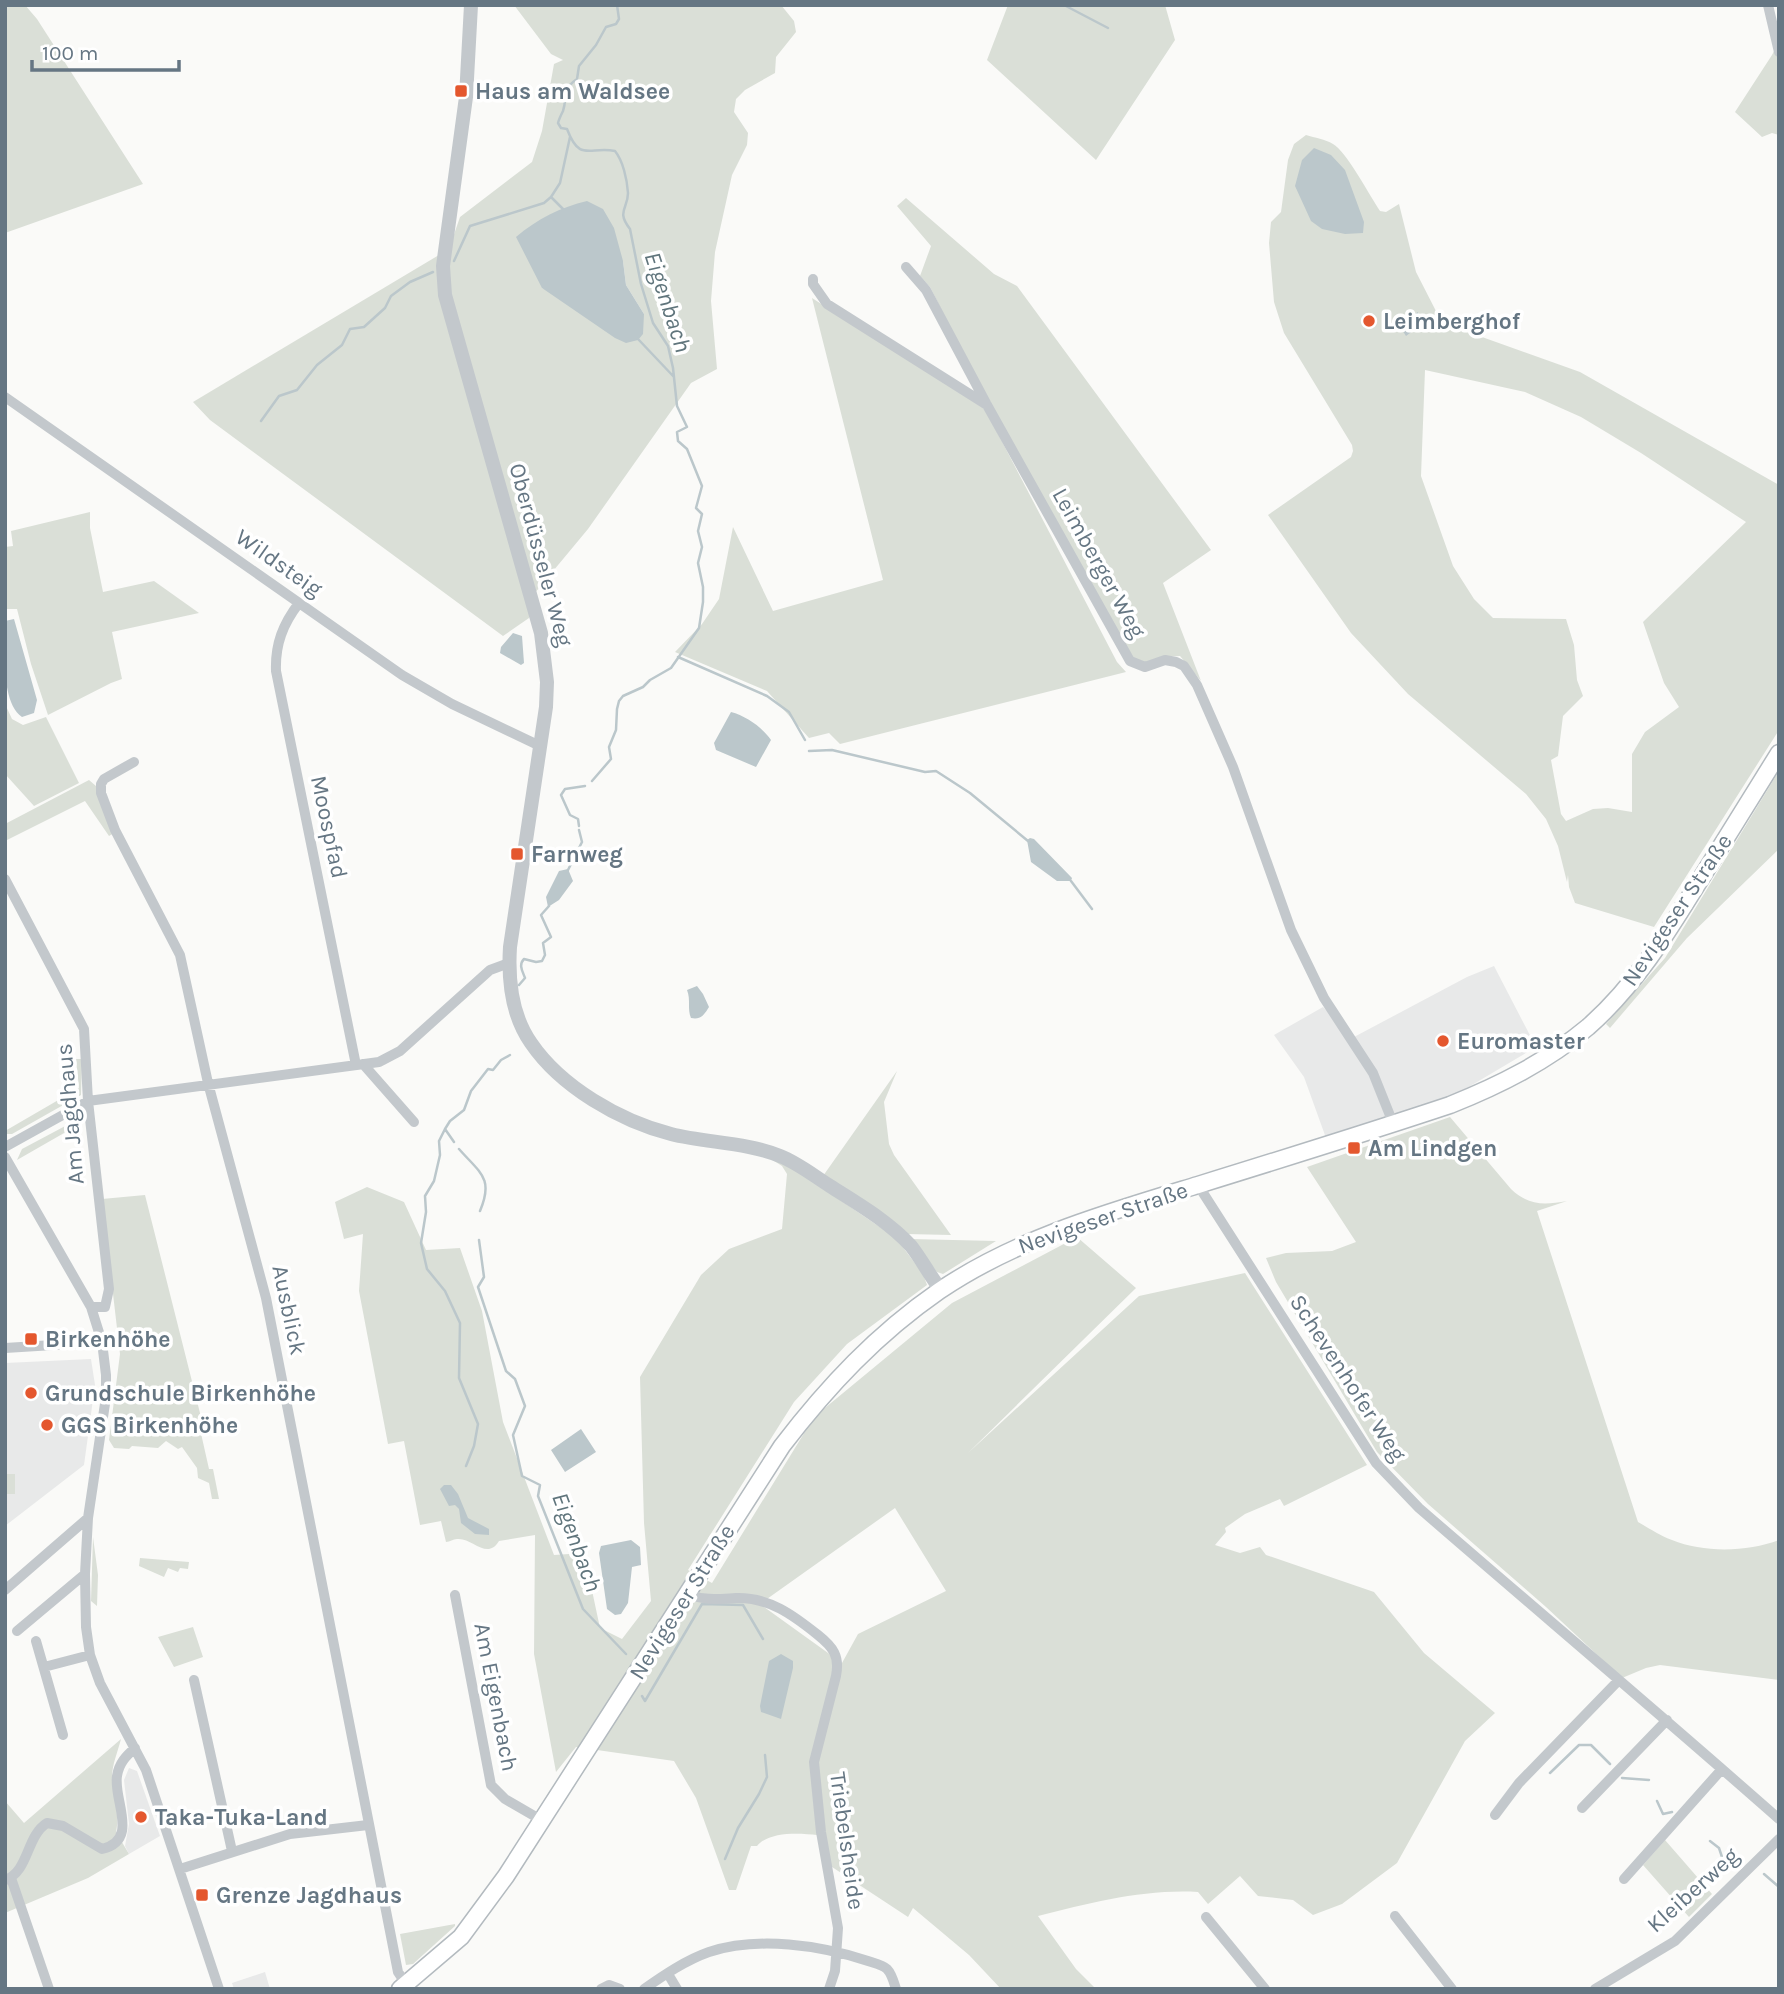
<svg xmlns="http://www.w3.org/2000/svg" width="1784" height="1994" font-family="Karla,sans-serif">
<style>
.built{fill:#e8e9e9}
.green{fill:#dadfd7;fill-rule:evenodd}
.water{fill:#bbc7cb}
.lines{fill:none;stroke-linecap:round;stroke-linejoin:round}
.stream{stroke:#bbc7cb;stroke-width:2.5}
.secondary-casing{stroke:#b3babf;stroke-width:19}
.minor{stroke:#c3c8cc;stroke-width:10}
.tertiary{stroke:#c3c8cc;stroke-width:14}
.secondary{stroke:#fff;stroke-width:16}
.poi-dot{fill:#e4572e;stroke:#fff;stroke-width:2.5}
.labels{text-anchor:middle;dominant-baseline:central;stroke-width:7;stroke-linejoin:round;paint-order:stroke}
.poi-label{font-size:23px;font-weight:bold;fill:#657683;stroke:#fff;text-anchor:start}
.street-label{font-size:23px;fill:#657683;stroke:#fff}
.water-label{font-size:24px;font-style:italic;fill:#60757c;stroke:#fff}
</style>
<rect width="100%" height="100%" fill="#fafaf8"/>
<path class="built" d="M 1494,966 L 1536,1047 L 1450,1098 L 1326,1138 L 1304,1077 L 1274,1035 L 1323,1007 L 1354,1037 L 1467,977 Z
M 91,1359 L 95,1385 L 84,1465 L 5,1526 L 5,1363 Z
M 129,1768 L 137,1771 L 160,1836 L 129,1854 L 125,1846 L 129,1824 L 124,1780 Z
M 265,1972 L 270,1989 L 234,1989 L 232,1983 Z"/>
<path class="green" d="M 5,5 L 25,5 L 37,19 L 143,184 L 5,233 Z
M 514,5 L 781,5 L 794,21 L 796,32 L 776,57 L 775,73 L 745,90 L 736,99 L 734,112 L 748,133 L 747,145 L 732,175 L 715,252 L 711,301 L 717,369 L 691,383 L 588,529 L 534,594 L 529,618 L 503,636 L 210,420 L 193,402 L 449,249 L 460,217 L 532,162 L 542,131 L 554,64 L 563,60 L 551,54 ZM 623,261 L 626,285 L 644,314 L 542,288 Z
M 1008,5 L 1165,5 L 1175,40 L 1096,160 L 987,60 Z
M 1779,41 L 1779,135 L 1772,133 L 1762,137 L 1735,112 L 1772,55 Z
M 1306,135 C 1315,138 1325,139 1333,144 C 1346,151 1370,196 1380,211 L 1386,212 L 1399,204 L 1416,272 L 1438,315 L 1482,337 L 1580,372 L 1779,485 L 1779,730 L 1654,927 L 1575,903 L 1569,887 L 1568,875 L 1567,882 L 1558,846 L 1546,819 L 1526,794 L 1408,694 L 1351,633 L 1268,515 L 1351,457 L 1353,451 L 1352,445 L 1284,333 L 1274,302 L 1269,243 L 1271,222 L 1281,212 L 1288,160 L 1294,144 ZM 1425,370 L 1525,392 L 1581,417 L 1641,453 L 1746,522 L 1643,622 L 1664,683 L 1679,707 L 1645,732 L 1632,754 L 1632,812 L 1608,808 L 1593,809 L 1566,821 L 1561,814 L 1551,760 L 1558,756 L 1563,716 L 1583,696 L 1577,680 L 1574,645 L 1566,619 L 1493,618 L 1474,599 L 1453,566 L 1421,476 Z
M 906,198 L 994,274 L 1017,286 L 1211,550 L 1163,583 L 1201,681 L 1180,656 L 1163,657 L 1148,663 L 1127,656 L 979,384 L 930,287 L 920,276 L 931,246 L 897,206 Z
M 812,298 L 985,409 L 1117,662 L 1126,672 L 840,744 L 829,733 L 809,738 L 767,691 L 675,652 L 702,624 L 719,599 L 733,527 L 773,611 L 883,580 Z
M 90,512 L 90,528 L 103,592 L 154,581 L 199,613 L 112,632 L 122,679 L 111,683 L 48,715 L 31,664 L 17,609 L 5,609 L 5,547 L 13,546 L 11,531 Z
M 5,704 L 12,719 L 23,725 L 46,717 L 79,783 L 34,806 L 5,774 Z
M 1779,771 L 1779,849 L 1687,938 L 1610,1028 L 1606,1024 L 1665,958 Z
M 89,780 L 96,786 L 114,833 L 109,836 L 85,801 L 5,841 L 5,824 Z
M 76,1059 L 82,1059 L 81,1095 L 12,1134 L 5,1134 L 5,1131 L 79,1088 Z
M 897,1071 L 884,1102 L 889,1144 L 894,1155 L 951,1235 L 906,1234 L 823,1176 Z
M 84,1116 L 85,1121 L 17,1160 L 22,1149 Z
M 1450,1117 L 1511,1189 C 1529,1206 1544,1205 1567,1201 L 1537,1211 L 1638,1522 C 1649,1528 1660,1536 1672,1540 C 1704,1553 1747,1552 1779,1540 L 1779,1680 L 1660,1665 L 1646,1668 L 1622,1678 L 1546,1607 L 1428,1504 L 1377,1452 L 1276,1282 L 1266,1258 L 1286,1253 L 1332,1251 L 1356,1242 L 1307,1167 Z
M 771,1159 L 784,1162 L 896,1238 L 923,1274 L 927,1285 L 847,1344 L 794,1402 L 688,1570 L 712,1583 L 814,1417 L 952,1303 L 1077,1237 L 1136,1288 L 968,1453 L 1139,1296 L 1245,1273 L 1367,1465 L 1284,1506 L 1280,1499 L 1245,1514 L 1225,1528 L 1226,1532 L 1215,1545 L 1240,1553 L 1260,1547 L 1266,1555 L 1374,1592 L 1424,1653 L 1495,1713 L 1465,1741 L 1397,1863 L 1342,1904 L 1313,1915 L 1293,1900 L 1258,1896 L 1240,1876 L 1208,1904 L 1198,1892 C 1143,1889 1091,1903 1038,1916 L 1076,1969 L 1096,1989 L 1001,1989 L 969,1955 L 913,1908 L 908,1917 L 829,1865 L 817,1835 C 800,1833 769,1831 757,1846 L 751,1846 L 736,1890 L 729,1890 L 696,1798 L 674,1761 L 576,1747 L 556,1772 L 534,1654 L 535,1535 L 499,1541 C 487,1561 472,1537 457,1539 C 453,1539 450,1542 446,1542 L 441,1521 L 420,1525 L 404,1441 L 388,1444 L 359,1291 L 363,1234 L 344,1239 L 335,1202 L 367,1187 L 404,1202 L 426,1250 L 460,1248 L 482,1311 L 503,1422 L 554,1555 L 584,1553 L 600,1628 L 622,1639 L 651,1601 L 644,1523 L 640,1377 L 701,1275 L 729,1249 L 782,1229 L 787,1174 L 782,1166 ZM 895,1508 L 946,1591 L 858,1634 L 842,1663 L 760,1604 Z
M 145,1195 L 201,1417 L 200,1429 L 209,1469 L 213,1469 L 219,1499 L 212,1499 L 209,1483 L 198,1478 L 197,1468 L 182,1447 L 178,1449 L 166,1441 L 158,1448 L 132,1446 L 129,1449 L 114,1448 L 109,1440 L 120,1354 L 102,1199 Z
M 910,1239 L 996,1241 L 943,1274 L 937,1272 Z
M 5,1474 L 15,1474 L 15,1494 L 5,1494 Z
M 93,1537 L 98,1575 L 97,1606 L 91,1601 Z
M 140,1558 L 189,1562 L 188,1569 L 180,1568 L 178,1572 L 168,1568 L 164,1577 L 139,1566 Z
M 193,1627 L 203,1657 L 174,1667 L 158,1637 Z
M 121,1739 C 118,1751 112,1765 112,1777 C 113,1795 120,1815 116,1832 L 129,1854 L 88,1878 L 5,1913 L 5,1801 L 24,1823 Z
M 1665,1840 L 1712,1894 L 1689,1917 L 1643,1865 Z
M 455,1924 L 455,1926 L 413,1964 L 406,1965 L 400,1934 Z"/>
<path class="water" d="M 1314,148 L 1331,155 L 1345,170 L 1364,222 L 1363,233 L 1345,234 L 1322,229 L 1311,221 L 1295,186 L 1302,160 Z
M 587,201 L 603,209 L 614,228 L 623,261 L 626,285 L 644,314 L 643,334 L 638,340 L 626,343 L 615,338 L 542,288 L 516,237 C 537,219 561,207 587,201 Z
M 1418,312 L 1418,327 L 1406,336 L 1399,325 Z
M 14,619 L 37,700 L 34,713 L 22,717 C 0,702 5,646 5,621 Z
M 513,633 L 522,636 L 524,663 L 521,665 L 500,653 L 501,647 Z
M 731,712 C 746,716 762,727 771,740 L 756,767 L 716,750 L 714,743 Z
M 1030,838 L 1034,839 L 1072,878 L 1071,881 L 1057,881 L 1031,862 L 1027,840 Z
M 568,869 L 573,881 L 559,900 L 548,907 L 546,897 L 559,871 Z
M 697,986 L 703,994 L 709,1007 C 704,1015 701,1020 691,1018 C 687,1009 691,1000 687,990 Z
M 581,1429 L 596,1452 L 565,1472 L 551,1450 Z
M 444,1485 L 451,1485 L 458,1494 L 468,1518 L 489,1529 L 489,1535 L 475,1534 L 461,1523 L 459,1509 L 455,1505 L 449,1506 L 440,1489 Z
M 631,1540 L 640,1547 L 641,1565 L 632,1567 L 628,1603 L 621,1614 L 615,1615 L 607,1609 L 599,1553 L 601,1546 Z
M 781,1654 L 793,1661 L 793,1668 L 781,1719 L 761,1712 L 760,1706 L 769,1661 Z"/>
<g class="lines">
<path class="stream" d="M 1064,5 L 1108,28
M 563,209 L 551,197 L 560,183 L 570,137
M 454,261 L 470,226 L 544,203 L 551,197
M 638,339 L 674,377
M 261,421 L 279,396 L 297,390 L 317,365 L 342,345 L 350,329 L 364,327 L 385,308 L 391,296 L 410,282 L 433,272
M 678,657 L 767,696 L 789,712 L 805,740
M 809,751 L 832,750 L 925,772 L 936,771 L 970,793 L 1028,841
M 592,781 L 611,759 L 609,747 L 616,730 L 617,709 L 619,701 L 623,696 L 643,687 L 650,680 L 671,668 L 699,628 L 703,602 L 703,587 L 698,563 L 702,547 L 698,531 L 702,514 L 696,508 L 702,486 L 687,449 L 678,441 L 677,432 L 687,427 L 677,406 L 673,368 L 668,346 L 653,323 L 641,284 L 630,229 C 616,211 628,209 628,193 C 627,179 623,161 615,151 C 589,146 580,163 567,129 L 561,128 L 558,123 C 559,119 561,115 563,111 C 568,97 560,91 577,79 L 579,66 L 596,45 L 606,27 L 616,24 L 619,19 L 617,5
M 579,826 L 578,819 L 570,815 L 561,795 L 565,789 L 585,786
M 567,872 L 582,842 L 579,830
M 1071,881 L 1092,909
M 519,985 L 525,978 C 523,972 518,965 524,959 L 536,962 L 542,961 L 545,955 L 543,943 L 551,937 L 541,915 L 549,906
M 445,1129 L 439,1141 L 440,1155 L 434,1181 L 425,1196 L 426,1212 L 421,1243 L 427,1269 L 445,1291 L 460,1323 L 459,1378 L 478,1424 L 474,1446 L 466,1466
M 454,1142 L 445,1129 L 450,1121 L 464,1110 L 471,1091 L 488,1069 L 493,1070 L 501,1060 L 510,1055
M 459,1149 C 480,1173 494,1178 480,1211
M 479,1240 L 484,1277 L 478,1287 L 506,1371 L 515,1379 L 525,1406 L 513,1435 L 522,1476 L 540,1485 L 538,1496 L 583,1609 L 626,1654
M 642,1696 L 645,1701 L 702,1604 L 743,1605 L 763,1639
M 1550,1773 L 1579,1745 L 1591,1745 L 1610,1764
M 1622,1778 L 1649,1780
M 1657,1801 L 1663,1814 L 1672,1812
M 1710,1841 L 1719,1848 L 1723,1860 L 1737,1868
M 725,1859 L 738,1828 L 759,1794 L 767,1777 L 765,1755
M 1764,1874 L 1779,1887"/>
<g class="secondary-casing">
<path id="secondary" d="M 400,1989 L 461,1937 L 506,1876 L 782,1446 C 828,1386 877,1334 939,1291 C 1017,1238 1109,1212 1198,1185 C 1282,1159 1366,1133 1450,1105 C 1500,1085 1546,1062 1588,1027 C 1635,986 1668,932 1700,880 C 1726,838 1753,795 1779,753"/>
</g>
<path class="minor" d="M 1768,5 L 1779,52
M 906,267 L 926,290 L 986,403
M 813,279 L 813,284 L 827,304 L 987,405 L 1130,661 L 1145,667 L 1165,660 L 1176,662 L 1184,666 L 1197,685 L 1233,767 L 1291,930 L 1324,998 L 1373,1073 L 1393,1123
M 5,397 L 402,675 L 452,704 L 540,746
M 299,603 C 283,624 275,644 276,671 L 356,1065
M 134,762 L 104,779 L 101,784 L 101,793 L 115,830 L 180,955 L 208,1083 L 266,1298 L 398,1972 L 406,1984
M 5,879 L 84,1029 L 88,1101 L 109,1289 L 105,1307 L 91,1307
M 363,1064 L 414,1122
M 5,1147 L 88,1101 L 379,1062 L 400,1051 L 490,970 L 509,963
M 5,1157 L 91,1307 L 102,1342 L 106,1375 L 106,1397 L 88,1518 L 85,1574 L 86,1627 L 90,1655 L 100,1683 L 146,1770 L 219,1989
M 1198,1185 L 1376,1463 L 1419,1508 C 1539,1612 1660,1714 1779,1819
M 5,1348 L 102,1342
M 5,1590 L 88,1518
M 688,1594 C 705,1601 718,1599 736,1598 C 769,1597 793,1615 818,1635 C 833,1647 840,1656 836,1676 L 814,1762 L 821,1832 L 838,1928 L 835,1971 L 829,1989
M 455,1595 L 491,1785 L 505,1799 L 543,1821
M 17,1631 L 85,1574
M 36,1641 L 63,1735
M 44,1667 L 90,1655
M 194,1680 L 232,1851
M 1582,1808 L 1667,1720
M 1495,1815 L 1519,1783 L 1618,1681
M 180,1869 L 290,1834 L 368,1825
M 11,1878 L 49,1989
M 1624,1879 L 1722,1769
M 5,1880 C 29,1872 26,1836 47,1823 L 63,1826 L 102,1849 C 140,1840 113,1800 117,1776 C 119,1763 126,1756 135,1748
M 1395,1916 L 1452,1989
M 1206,1917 L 1265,1989
M 668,1974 L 677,1989
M 601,1989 L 609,1985 L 620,1989
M 644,1989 C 664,1975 686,1960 709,1952 C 758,1936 820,1945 868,1961 C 874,1963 883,1965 887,1969 C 892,1974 894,1983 896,1989
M 1595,1989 L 1675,1941 L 1779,1839"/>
<path class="tertiary" d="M 471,5 L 466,97 L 443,266 L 445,295 L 541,633 L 547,682 L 546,707 L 510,947 C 508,979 512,1016 531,1043 C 561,1087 620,1121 671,1134 C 706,1143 746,1142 780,1156 C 798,1163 814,1176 830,1186 C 858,1204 888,1221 911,1246 C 922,1260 930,1276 941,1290"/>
<use href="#secondary" class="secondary"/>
</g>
<g class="poi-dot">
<rect x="454" y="84" width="14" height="14" rx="3.5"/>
<circle cx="1369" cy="321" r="7"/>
<rect x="510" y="847" width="14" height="14" rx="3.5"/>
<circle cx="1443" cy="1041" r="7"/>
<rect x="1347" y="1141" width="14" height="14" rx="3.5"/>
<rect x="24" y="1332" width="14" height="14" rx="3.5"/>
<circle cx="31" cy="1393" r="7"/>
<circle cx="47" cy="1425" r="7"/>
<circle cx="141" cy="1817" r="7"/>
<rect x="195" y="1888" width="14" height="14" rx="3.5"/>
</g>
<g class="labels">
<g class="poi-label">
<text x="475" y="91">Haus am Waldsee</text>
<text x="1383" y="321">Leimberghof</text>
<text x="531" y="854">Farnweg</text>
<text x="1457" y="1041">Euromaster</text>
<text x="1368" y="1148">Am Lindgen</text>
<text x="45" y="1339">Birkenhöhe</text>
<text x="45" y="1393">Grundschule Birkenhöhe</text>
<text x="61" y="1425">GGS Birkenhöhe</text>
<text x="155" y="1817">Taka-Tuka-Land</text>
<text x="216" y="1895">Grenze Jagdhaus</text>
</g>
<g class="street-label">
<text transform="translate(541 555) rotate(75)">Oberdüsseler Weg</text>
<text transform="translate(279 563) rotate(35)">Wildsteig</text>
<text transform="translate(1099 563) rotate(61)">Leimberger Weg</text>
<text transform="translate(329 827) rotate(78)">Moospfad</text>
<text transform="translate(1677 910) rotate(-56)">Nevigeser Straße</text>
<text transform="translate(70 1114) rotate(-95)">Am Jagdhaus</text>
<text transform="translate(1103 1218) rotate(-19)">Nevigeser Straße</text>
<text transform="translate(289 1310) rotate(78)">Ausblick</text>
<text transform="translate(1348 1378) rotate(57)">Schevenhofer Weg</text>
<text transform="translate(682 1602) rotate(-58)">Nevigeser Straße</text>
<text transform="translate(496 1697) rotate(79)">Am Eigenbach</text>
<text transform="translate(847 1841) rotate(82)">Triebelsheide</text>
<text transform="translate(1693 1890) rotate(-42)">Kleiberweg</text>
</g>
<g class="water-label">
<text transform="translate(668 302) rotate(72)">Eigenbach</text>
<text transform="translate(577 1542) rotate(70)">Eigenbach</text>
</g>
</g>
<rect width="1784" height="1994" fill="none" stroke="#657683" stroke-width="14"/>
<path d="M32 60v10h147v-10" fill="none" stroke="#657683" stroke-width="3.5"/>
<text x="42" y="60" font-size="21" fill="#657683" stroke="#ffffff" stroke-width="5" paint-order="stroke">100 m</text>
</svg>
